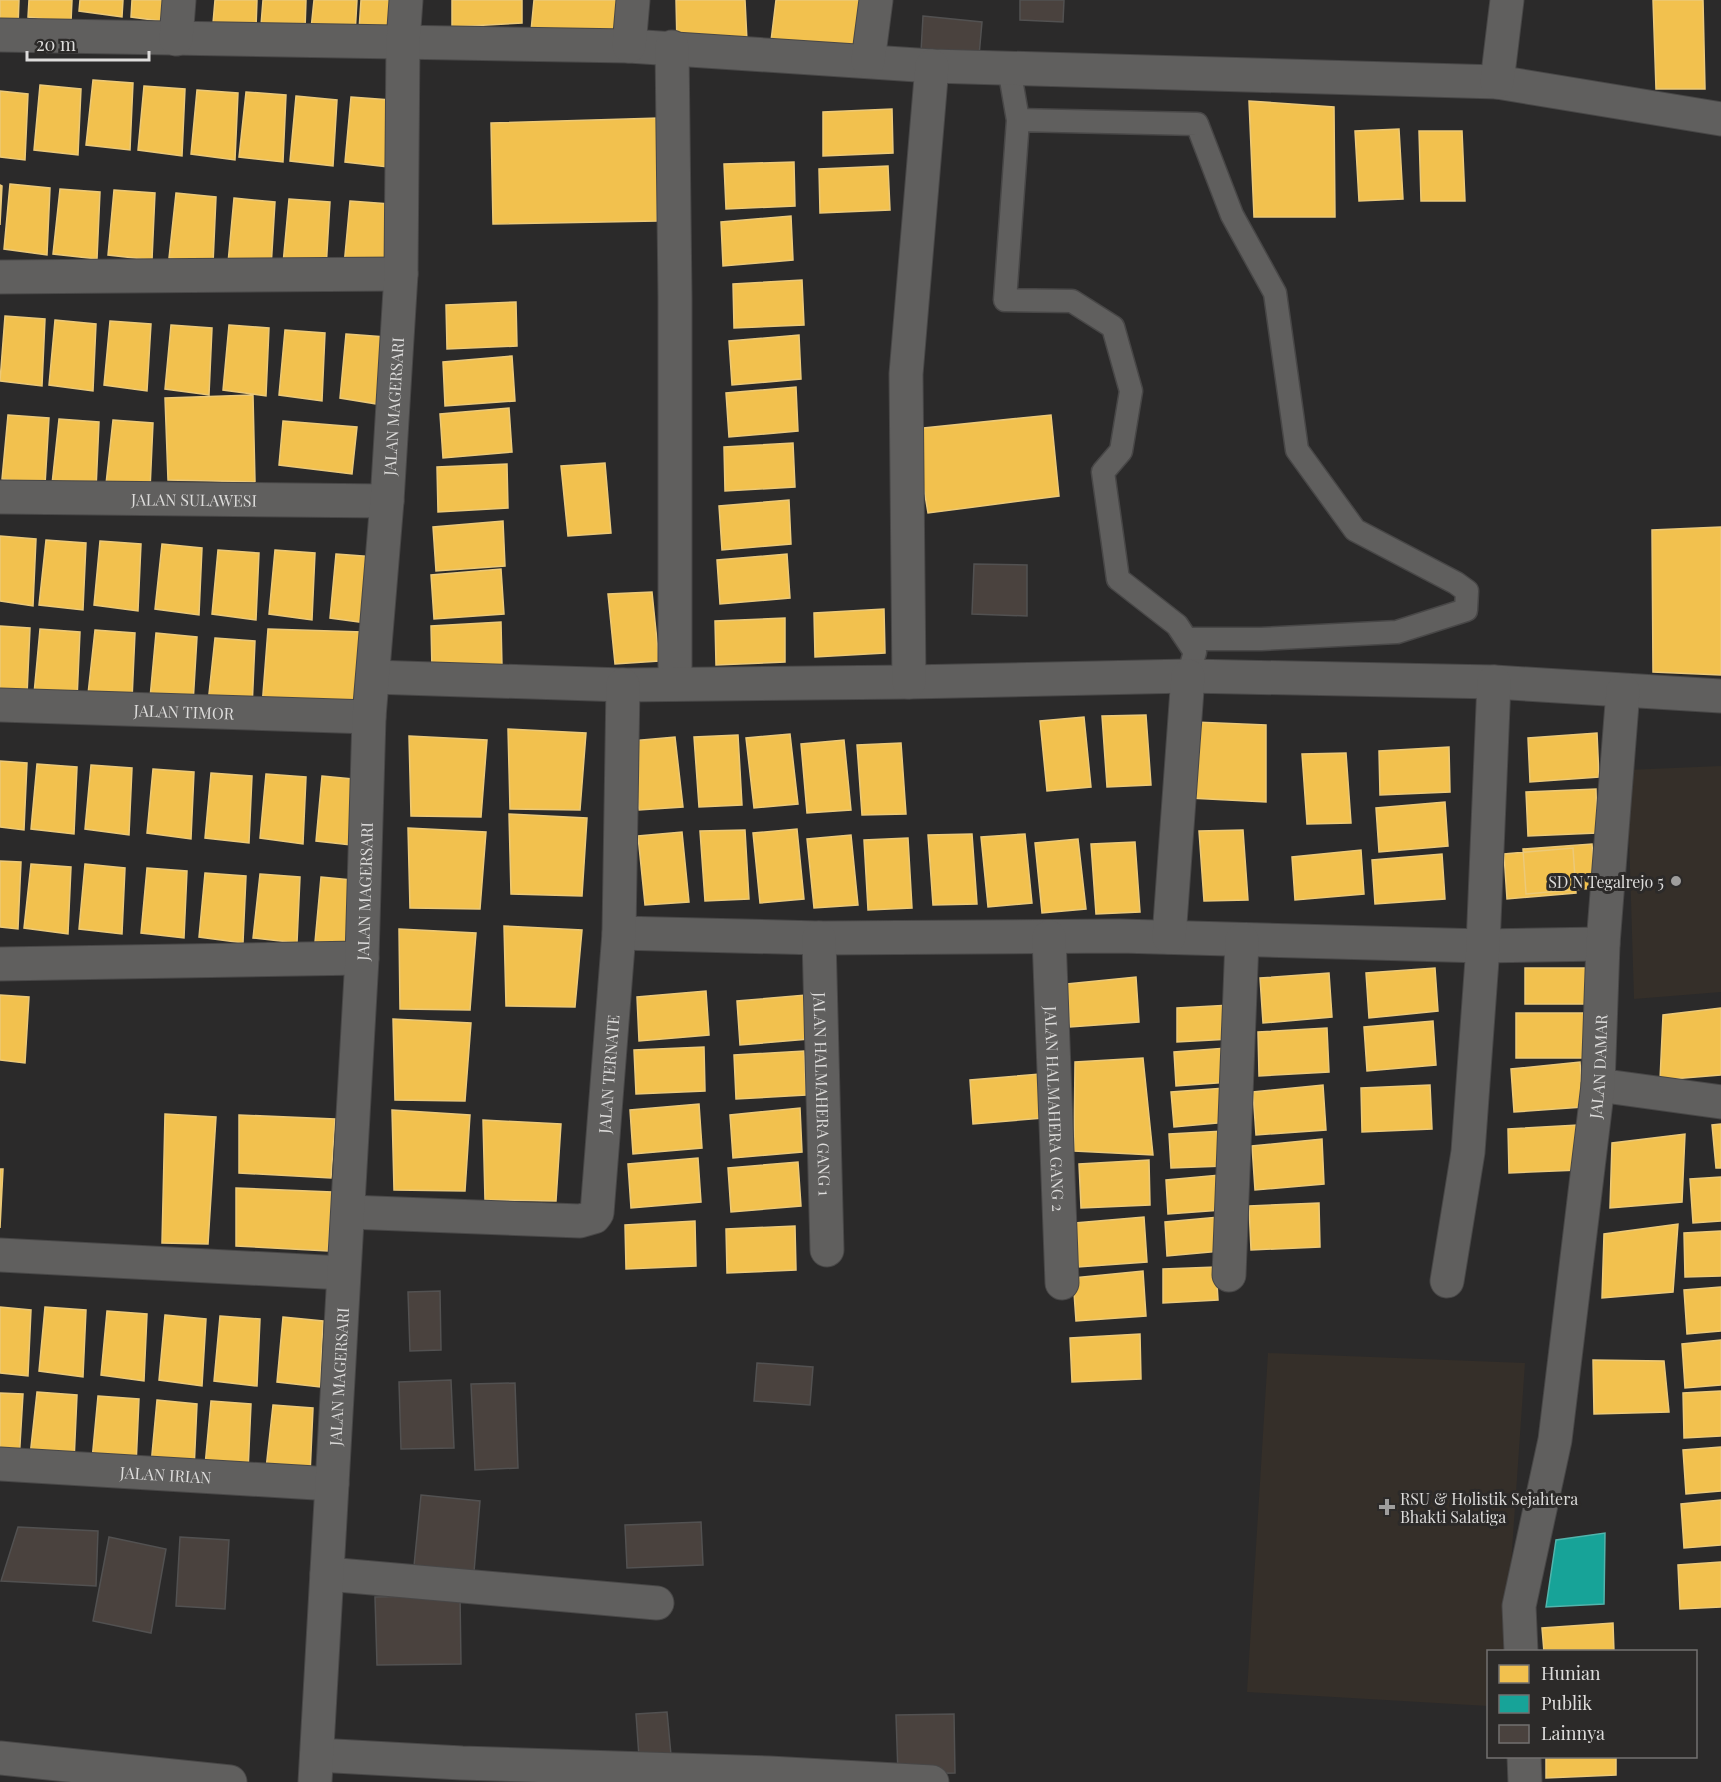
<svg xmlns="http://www.w3.org/2000/svg" width="1721" height="1782" font-family="'Playfair Display',serif">
<style>
.built{fill:#352f29}
.homes{fill:#f2c14e;stroke:#ecc978;stroke-width:1.5}
.public{fill:#17a398;stroke:#52b4ac;stroke-width:1.5}
.building{fill:#4a423e;stroke:#525151;stroke-width:1.5}
.lines{fill:none;stroke-linecap:round;stroke-linejoin:round}
.lane-casing{stroke:#484747;stroke-width:25}
.street-casing{stroke:#484747;stroke-width:35}
.lane{stroke:#605f5e;stroke-width:22}
.street{stroke:#605f5e;stroke-width:33}
.poi-dot{fill:#9f9e9d;stroke:#2c2a29;stroke-width:2}
.labels{text-anchor:middle;dominant-baseline:central;stroke-width:6;stroke-linejoin:round;paint-order:stroke}
.street-label{font-size:16px;fill:#dddcdb;stroke:#2c2a29}
.poi-label{font-size:16px;fill:#dddcdb;stroke:#2c2a29;text-anchor:end}
</style>
<rect width="100%" height="100%" fill="#2b2a2a"/>
<path class="built" d="M 1721,766 L 1721,992 L 1634,999 L 1627,770 Z
M 1268,1353 L 1525,1363 L 1505,1651 L 1488,1652 L 1488,1706 L 1247,1692 Z"/>
<path class="homes" d="M 0,0 L 19,0 L 18,27 L 0,25 Z
M 29,0 L 72,0 L 71,22 L 28,17 Z
M 80,0 L 123,0 L 122,17 L 79,11 Z
M 132,0 L 176,0 L 175,23 L 131,17 Z
M 215,0 L 257,0 L 256,28 L 213,23 Z
M 263,0 L 306,0 L 305,30 L 261,25 Z
M 314,0 L 357,0 L 355,35 L 311,29 Z
M 361,0 L 403,0 L 402,34 L 359,30 Z
M 452,0 L 522,0 L 522,23 L 452,27 Z
M 534,0 L 623,0 L 620,40 L 531,31 Z
M 676,0 L 745,0 L 747,41 L 677,45 Z
M 776,0 L 864,0 L 861,50 L 771,41 Z
M 1653,0 L 1703,0 L 1705,89 L 1656,89 Z
M 93,80 L 133,83 L 130,150 L 86,145 Z
M 40,85 L 81,89 L 78,155 L 34,150 Z
M 144,86 L 185,89 L 182,156 L 138,150 Z
M 197,90 L 238,93 L 235,160 L 191,154 Z
M 0,91 L 28,94 L 25,160 L 0,157 Z
M 246,92 L 286,95 L 283,162 L 239,157 Z
M 296,96 L 337,100 L 333,166 L 290,161 Z
M 351,97 L 391,100 L 388,167 L 345,162 Z
M 1249,101 L 1334,107 L 1335,217 L 1254,217 Z
M 892,109 L 893,153 L 823,156 L 823,112 Z
M 659,118 L 657,221 L 493,224 L 491,123 Z
M 1399,129 L 1403,199 L 1359,201 L 1355,131 Z
M 1419,131 L 1462,131 L 1465,201 L 1421,201 Z
M 794,162 L 795,206 L 726,209 L 724,164 Z
M 888,166 L 890,210 L 820,213 L 819,169 Z
M 10,184 L 50,188 L 47,255 L 4,249 Z
M 0,185 L 2,186 L 0,225 Z
M 60,189 L 100,192 L 97,259 L 53,254 Z
M 114,190 L 155,193 L 152,260 L 108,255 Z
M 176,193 L 216,197 L 213,264 L 169,258 Z
M 234,198 L 275,202 L 271,268 L 228,263 Z
M 289,199 L 330,202 L 326,269 L 283,264 Z
M 350,201 L 390,204 L 387,272 L 344,266 Z
M 791,216 L 793,260 L 723,266 L 721,222 Z
M 802,280 L 804,325 L 734,328 L 733,284 Z
M 516,302 L 517,346 L 447,349 L 446,305 Z
M 5,316 L 45,319 L 42,386 L 0,381 Z
M 55,320 L 96,324 L 93,391 L 49,385 Z
M 110,321 L 151,324 L 147,391 L 104,385 Z
M 171,325 L 212,328 L 209,395 L 165,389 Z
M 229,325 L 269,328 L 266,396 L 223,390 Z
M 285,330 L 325,333 L 322,401 L 279,395 Z
M 346,334 L 386,337 L 383,405 L 340,398 Z
M 799,335 L 801,379 L 732,385 L 729,341 Z
M 512,356 L 515,401 L 445,406 L 443,362 Z
M 796,387 L 798,431 L 729,437 L 726,393 Z
M 253,395 L 255,482 L 168,480 L 165,398 Z
M 509,408 L 512,452 L 443,458 L 440,414 Z
M 8,415 L 49,418 L 45,485 L 2,479 Z
M 1051,415 L 1059,496 L 928,513 L 914,429 Z
M 59,419 L 99,422 L 96,490 L 52,484 Z
M 113,420 L 153,423 L 150,490 L 106,484 Z
M 283,421 L 357,427 L 352,474 L 279,465 Z
M 793,443 L 795,487 L 725,491 L 724,447 Z
M 605,463 L 611,533 L 568,536 L 561,466 Z
M 507,464 L 508,508 L 438,512 L 437,467 Z
M 789,500 L 791,544 L 722,550 L 719,506 Z
M 503,521 L 505,566 L 436,571 L 433,527 Z
M 1721,527 L 1721,675 L 1653,672 L 1652,530 Z
M 0,536 L 36,539 L 33,606 L 0,601 Z
M 46,540 L 86,543 L 83,610 L 39,605 Z
M 100,541 L 141,544 L 138,611 L 94,605 Z
M 162,544 L 202,548 L 199,615 L 155,609 Z
M 218,550 L 259,553 L 256,620 L 212,614 Z
M 275,550 L 315,553 L 312,620 L 269,614 Z
M 336,554 L 376,557 L 373,624 L 330,618 Z
M 787,554 L 790,598 L 720,604 L 717,560 Z
M 501,569 L 504,614 L 434,619 L 431,575 Z
M 652,592 L 659,661 L 615,664 L 608,594 Z
M 884,609 L 885,653 L 815,657 L 814,613 Z
M 785,618 L 785,662 L 716,665 L 715,621 Z
M 501,622 L 502,667 L 432,670 L 431,626 Z
M 0,626 L 30,628 L 27,695 L 0,691 Z
M 40,629 L 80,632 L 77,700 L 34,694 Z
M 268,629 L 363,632 L 361,711 L 262,707 Z
M 95,630 L 135,633 L 132,700 L 88,694 Z
M 156,633 L 197,637 L 193,704 L 150,698 Z
M 215,638 L 255,641 L 252,709 L 208,703 Z
M 1146,715 L 1151,785 L 1107,787 L 1102,716 Z
M 1084,717 L 1091,787 L 1047,791 L 1040,721 Z
M 1194,722 L 1266,725 L 1266,802 L 1189,798 Z
M 508,729 L 586,733 L 580,810 L 510,809 Z
M 1597,733 L 1599,777 L 1530,782 L 1528,738 Z
M 790,734 L 798,804 L 754,808 L 746,738 Z
M 738,735 L 742,805 L 699,807 L 694,737 Z
M 409,736 L 487,740 L 481,817 L 411,816 Z
M 675,737 L 683,807 L 639,810 L 631,741 Z
M 844,740 L 851,810 L 807,813 L 801,744 Z
M 901,743 L 906,814 L 862,815 L 857,745 Z
M 1449,747 L 1450,792 L 1380,795 L 1379,751 Z
M 1346,753 L 1351,823 L 1307,824 L 1302,754 Z
M 0,761 L 27,763 L 24,830 L 0,827 Z
M 37,764 L 77,767 L 74,834 L 31,829 Z
M 91,765 L 132,768 L 129,835 L 85,829 Z
M 153,769 L 194,772 L 191,839 L 147,833 Z
M 211,773 L 252,776 L 249,843 L 205,838 Z
M 266,774 L 306,777 L 303,844 L 260,838 Z
M 322,776 L 363,780 L 360,846 L 316,841 Z
M 1596,789 L 1597,833 L 1528,836 L 1526,792 Z
M 1445,802 L 1448,846 L 1379,852 L 1376,808 Z
M 509,814 L 587,818 L 582,896 L 511,894 Z
M 408,828 L 486,832 L 480,909 L 410,908 Z
M 797,829 L 804,899 L 760,903 L 753,833 Z
M 745,830 L 749,899 L 705,901 L 700,831 Z
M 1243,830 L 1248,900 L 1204,901 L 1199,831 Z
M 682,832 L 689,902 L 645,905 L 638,836 Z
M 972,834 L 977,904 L 933,905 L 928,835 Z
M 1025,834 L 1032,903 L 988,907 L 981,837 Z
M 851,835 L 858,905 L 814,908 L 807,839 Z
M 908,838 L 912,908 L 868,910 L 864,840 Z
M 1078,839 L 1086,909 L 1042,913 L 1035,843 Z
M 1135,842 L 1140,912 L 1096,914 L 1091,844 Z
M 1592,844 L 1595,888 L 1526,894 L 1523,849 Z
M 1573,848 L 1576,893 L 1507,899 L 1504,854 Z
M 1361,850 L 1364,894 L 1295,900 L 1292,857 Z
M 1442,854 L 1445,899 L 1375,904 L 1372,860 Z
M 0,861 L 21,862 L 18,929 L 0,927 Z
M 31,864 L 71,867 L 68,934 L 24,928 Z
M 85,864 L 125,868 L 122,934 L 79,929 Z
M 147,868 L 187,871 L 184,938 L 141,933 Z
M 205,873 L 246,876 L 243,943 L 199,937 Z
M 260,874 L 300,877 L 297,943 L 253,938 Z
M 321,877 L 362,881 L 358,947 L 315,942 Z
M 504,926 L 582,930 L 575,1007 L 506,1006 Z
M 399,929 L 476,933 L 470,1010 L 400,1009 Z
M 1435,968 L 1438,1011 L 1369,1018 L 1366,973 Z
M 1525,968 L 1594,968 L 1594,1004 L 1525,1004 Z
M 1329,973 L 1332,1017 L 1263,1023 L 1260,978 Z
M 1136,977 L 1139,1022 L 1070,1027 L 1067,984 Z
M 706,991 L 709,1035 L 639,1041 L 637,997 Z
M 0,995 L 29,997 L 25,1063 L 0,1060 Z
M 806,995 L 809,1039 L 740,1045 L 737,1001 Z
M 1231,1005 L 1231,1039 L 1177,1042 L 1177,1008 Z
M 1721,1008 L 1721,1075 L 1660,1080 L 1663,1015 Z
M 1516,1013 L 1588,1013 L 1589,1058 L 1516,1058 Z
M 393,1019 L 471,1023 L 465,1101 L 395,1100 Z
M 1433,1021 L 1436,1065 L 1367,1071 L 1364,1027 Z
M 1327,1028 L 1329,1072 L 1259,1076 L 1258,1032 Z
M 704,1047 L 705,1091 L 636,1094 L 634,1050 Z
M 1227,1048 L 1230,1082 L 1176,1086 L 1174,1052 Z
M 804,1051 L 806,1095 L 736,1099 L 734,1055 Z
M 1143,1058 L 1153,1155 L 1074,1151 L 1075,1062 Z
M 1580,1062 L 1583,1107 L 1514,1112 L 1511,1069 Z
M 1040,1074 L 1043,1118 L 973,1124 L 970,1080 Z
M 1323,1085 L 1326,1130 L 1256,1135 L 1253,1092 Z
M 1430,1085 L 1432,1129 L 1362,1132 L 1361,1088 Z
M 1225,1088 L 1228,1122 L 1174,1127 L 1171,1092 Z
M 699,1104 L 702,1148 L 633,1154 L 630,1110 Z
M 800,1108 L 802,1152 L 733,1158 L 730,1115 Z
M 392,1110 L 470,1115 L 465,1191 L 394,1190 Z
M 165,1114 L 216,1117 L 208,1244 L 162,1243 Z
M 239,1115 L 335,1119 L 331,1178 L 239,1173 Z
M 483,1120 L 561,1124 L 556,1201 L 485,1200 Z
M 1721,1124 L 1721,1168 L 1716,1168 L 1712,1125 Z
M 1578,1125 L 1579,1170 L 1509,1173 L 1508,1129 Z
M 1224,1131 L 1225,1166 L 1171,1168 L 1169,1134 Z
M 1685,1134 L 1682,1202 L 1610,1208 L 1612,1143 Z
M 1322,1139 L 1324,1184 L 1255,1190 L 1252,1146 Z
M 698,1158 L 701,1202 L 631,1208 L 628,1164 Z
M 1149,1160 L 1150,1205 L 1081,1208 L 1079,1164 Z
M 798,1162 L 801,1206 L 731,1212 L 728,1168 Z
M 0,1169 L 3,1169 L 0,1228 Z
M 1220,1175 L 1222,1210 L 1168,1214 L 1166,1180 Z
M 1721,1177 L 1721,1221 L 1693,1223 L 1690,1179 Z
M 236,1188 L 332,1192 L 328,1251 L 236,1246 Z
M 1319,1203 L 1320,1247 L 1251,1250 L 1249,1206 Z
M 1144,1217 L 1147,1262 L 1078,1267 L 1075,1223 Z
M 1219,1217 L 1221,1251 L 1167,1256 L 1165,1222 Z
M 695,1221 L 696,1266 L 626,1269 L 625,1225 Z
M 1678,1224 L 1673,1292 L 1602,1298 L 1604,1234 Z
M 795,1226 L 796,1270 L 727,1273 L 726,1229 Z
M 1721,1231 L 1721,1276 L 1685,1277 L 1684,1233 Z
M 1216,1267 L 1218,1300 L 1163,1303 L 1163,1269 Z
M 1143,1271 L 1146,1316 L 1076,1321 L 1073,1278 Z
M 1721,1287 L 1721,1331 L 1687,1334 L 1684,1290 Z
M 0,1307 L 31,1310 L 28,1376 L 0,1373 Z
M 45,1307 L 86,1310 L 83,1377 L 39,1371 Z
M 107,1311 L 147,1314 L 144,1381 L 101,1375 Z
M 165,1315 L 206,1319 L 202,1386 L 159,1380 Z
M 220,1316 L 260,1319 L 257,1386 L 214,1381 Z
M 283,1317 L 323,1321 L 320,1387 L 277,1382 Z
M 1140,1334 L 1141,1379 L 1072,1382 L 1070,1338 Z
M 1721,1340 L 1721,1385 L 1685,1388 L 1682,1344 Z
M 1593,1360 L 1664,1361 L 1669,1412 L 1594,1414 Z
M 1721,1391 L 1721,1436 L 1684,1438 L 1683,1393 Z
M 37,1392 L 77,1395 L 74,1462 L 30,1456 Z
M 0,1393 L 23,1394 L 19,1462 L 0,1459 Z
M 98,1396 L 139,1399 L 136,1466 L 92,1460 Z
M 157,1400 L 197,1404 L 194,1471 L 151,1465 Z
M 211,1401 L 251,1404 L 248,1472 L 205,1466 Z
M 273,1405 L 313,1408 L 310,1475 L 266,1469 Z
M 1721,1447 L 1721,1491 L 1686,1494 L 1683,1450 Z
M 1721,1500 L 1721,1545 L 1684,1548 L 1681,1504 Z
M 1721,1562 L 1721,1607 L 1680,1609 L 1678,1565 Z
M 1613,1623 L 1614,1652 L 1544,1652 L 1542,1628 Z
M 1546,1756 L 1616,1756 L 1616,1775 L 1546,1778 Z"/>
<path class="public" d="M 1605,1533 L 1604,1604 L 1546,1607 L 1556,1540 Z"/>
<path class="building" d="M 1020,0 L 1064,0 L 1063,22 L 1020,20 Z
M 923,16 L 982,22 L 979,56 L 921,52 Z
M 974,564 L 1027,565 L 1027,616 L 972,614 Z
M 440,1291 L 441,1350 L 410,1351 L 408,1292 Z
M 757,1363 L 813,1367 L 810,1405 L 754,1401 Z
M 451,1380 L 454,1448 L 401,1449 L 399,1382 Z
M 515,1383 L 518,1468 L 475,1470 L 471,1384 Z
M 421,1495 L 480,1501 L 474,1572 L 414,1566 Z
M 701,1522 L 703,1565 L 627,1568 L 625,1525 Z
M 18,1527 L 98,1531 L 96,1586 L 1,1581 Z
M 109,1537 L 166,1549 L 151,1633 L 93,1621 Z
M 180,1537 L 229,1540 L 225,1609 L 176,1606 Z
M 460,1595 L 461,1664 L 377,1665 L 375,1597 Z
M 667,1712 L 671,1755 L 639,1757 L 636,1714 Z
M 954,1714 L 955,1773 L 898,1774 L 896,1715 Z"/>
<g class="lines">
<g class="lane-casing">
<path id="lane" d="M 1009,68 L 1018,120 L 1197,124 L 1232,215 L 1275,293 L 1297,450 L 1355,530 L 1456,583 L 1467,591 L 1466,610 L 1397,632 L 1261,639 L 1187,639
M 1018,120 L 1005,300 L 1072,301 L 1113,327 L 1131,391 L 1121,451 L 1103,472 L 1118,579 L 1177,625 L 1195,652 L 1188,676"/>
</g>
<g class="street-casing">
<g id="street">
<path d="M 0,35 L 629,46 L 932,66 L 1497,82 L 1721,119"/>
<path d="M 176,39 L 179,0"/>
<path d="M 629,46 L 633,0"/>
<path d="M 672,47 L 675,297 L 675,684"/>
<path d="M 868,61 L 876,0"/>
<path d="M 1497,82 L 1507,0"/>
<path d="M 0,277 L 401,274"/>
<path id="s1" d="M 0,497 L 387,501"/>
<path d="M 373,677 L 623,685 L 909,682 L 1188,676 L 1494,682 L 1721,696"/>
<path d="M 909,682 L 906,374 L 932,66"/>
<path id="s2" d="M 0,705 L 369,717"/>
<path d="M 619,933 L 819,938 L 1120,936 L 1483,946 L 1603,944"/>
<path id="s3" d="M 1049,937 L 1062,1283"/>
<path d="M 1169,937 L 1188,676"/>
<path id="s4" d="M 819,938 L 827,1250"/>
<path d="M 0,964 L 362,958"/>
<path d="M 1598,1085 L 1721,1102"/>
<path id="s5" d="M 349,1212 L 580,1221 L 594,1217 L 597,1213 L 619,933 L 623,685"/>
<path d="M 0,1255 L 343,1273"/>
<path d="M 1229,1275 L 1242,940"/>
<path d="M 1447,1281 L 1468,1152 L 1483,946 L 1494,682"/>
<path id="s6" d="M 0,1464 L 332,1484"/>
<path d="M 327,1574 L 657,1603"/>
<path id="s7" d="M 1521,1652 L 1519,1606 L 1555,1440 L 1598,1085 L 1603,944 L 1623,691"/>
<path d="M 317,1755 L 462,1763 L 769,1773 L 932,1782"/>
<path d="M 1524,1756 L 1525,1782"/>
<path d="M 0,1758 L 230,1782"/>
<path id="s8" d="M 315,1782 L 362,958 L 369,717 L 387,501 L 401,274 L 403,42 L 406,0"/>
</g>
</g>
<use href="#lane" class="lane"/>
<use href="#street" class="street"/>
</g>
<g class="poi-dot">
<circle cx="1676" cy="881" r="6"/>
<path d="M1384 1498h6v6h6v6h-6v6h-6v-6h-6v-6h6z"/>
</g>
<g class="labels">
<g class="street-label">
<text stroke="none"><textPath href="#s8" startOffset="1378">JALAN MAGERSARI</textPath></text>
<text stroke="none"><textPath href="#s1" startOffset="194">JALAN SULAWESI</textPath></text>
<text stroke="none"><textPath href="#s2" startOffset="184">JALAN TIMOR</textPath></text>
<text stroke="none"><textPath href="#s8" startOffset="892">JALAN MAGERSARI</textPath></text>
<text stroke="none"><textPath href="#s7" startOffset="592">JALAN DAMAR</textPath></text>
<text stroke="none"><textPath href="#s5" startOffset="390">JALAN TERNATE</textPath></text>
<text stroke="none"><textPath href="#s4" startOffset="156">JALAN HALMAHERA GANG 1</textPath></text>
<text stroke="none"><textPath href="#s3" startOffset="172">JALAN HALMAHERA GANG 2</textPath></text>
<text stroke="none"><textPath href="#s8" startOffset="406">JALAN MAGERSARI</textPath></text>
<text stroke="none"><textPath href="#s6" startOffset="166">JALAN IRIAN</textPath></text>
</g>
<g class="poi-label">
<text x="1664" y="881">SD N Tegalrejo 5</text>
<text x="1400" y="1498" text-anchor="start">RSU &amp; Holistik Sejahtera<tspan x="1400" dy="18">Bhakti Salatiga</tspan></text>
</g>
</g>
<rect x="1487" y="1650" width="210" height="108" fill="#2c2a29" stroke="#737170" stroke-width="1.5"/>
<rect x="1499" y="1665" width="30" height="18" fill="#f2c14e" stroke="#737170" stroke-width="1.5"/>
<text x="1541" y="1680" font-size="18" fill="#dddcdb">Hunian</text>
<rect x="1499" y="1695" width="30" height="18" fill="#17a398" stroke="#737170" stroke-width="1.5"/>
<text x="1541" y="1710" font-size="18" fill="#dddcdb">Publik</text>
<rect x="1499" y="1725" width="30" height="18" fill="#4a423e" stroke="#737170" stroke-width="1.5"/>
<text x="1541" y="1740" font-size="18" fill="#dddcdb">Lainnya</text>
<path d="M27 51v9h122v-9" fill="none" stroke="#dddcdb" stroke-width="3"/>
<text x="36" y="51" font-size="18" fill="#dddcdb" stroke="#2c2a29" stroke-width="4.5" paint-order="stroke">20 m</text>
</svg>
